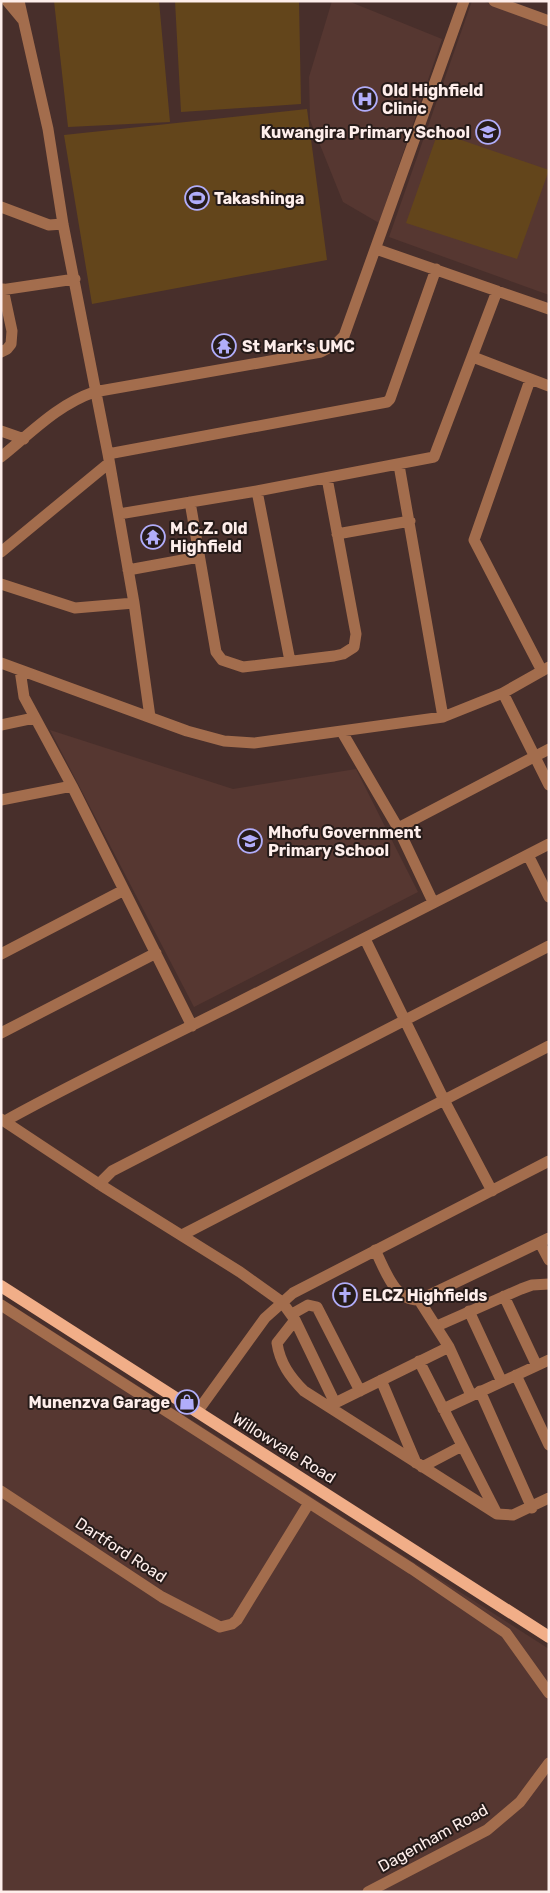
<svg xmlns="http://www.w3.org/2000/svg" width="550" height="1893" font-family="Rubik,sans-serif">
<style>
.built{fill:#563731}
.green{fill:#63451b}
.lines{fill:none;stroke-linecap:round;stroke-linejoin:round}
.minor{stroke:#a36d4d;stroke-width:11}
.major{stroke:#f1ae88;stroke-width:12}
.labels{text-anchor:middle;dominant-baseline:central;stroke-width:4;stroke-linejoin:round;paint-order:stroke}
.poi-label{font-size:16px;font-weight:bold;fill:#feeeeb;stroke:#261b19;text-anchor:start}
.street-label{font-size:16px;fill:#feeeeb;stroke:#261b19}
</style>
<rect width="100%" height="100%" fill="#482f2b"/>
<path class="built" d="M 332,1 L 348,1 L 442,39 L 379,223 L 343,202 L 310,120 L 309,77 Z
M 472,1 L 482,1 L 549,26 L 549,295 L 389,237 Z
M 50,730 L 233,789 L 356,769 L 418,892 L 194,1007 Z
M 1,1298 L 549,1649 L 549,1892 L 1,1892 Z"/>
<path class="green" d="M 54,1 L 159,1 L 170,122 L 68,127 Z
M 175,1 L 299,1 L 301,104 L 181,112 Z
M 307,109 L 327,260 L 92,304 L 64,135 Z
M 438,132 L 549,170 L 517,259 L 406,223 Z"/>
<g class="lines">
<path class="minor" d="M 7,1 L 22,19
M 19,1 L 48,129 L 63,224 L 108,454 L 134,603 L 150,717
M 494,1 L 549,21
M 1,207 L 49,225 L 63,224
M 376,249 L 549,309
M 1,290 L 75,279
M 1,352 L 7,349 L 11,344 L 12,331 L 3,289
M 473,357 L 549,386
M 530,380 L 474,540 L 542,671
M 1,431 L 24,439
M 108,454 L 387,402 L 390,399 L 436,269
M 1,457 C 31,433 57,405 94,392 L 321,352 L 336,344 L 344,336 L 464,1
M 399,465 L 443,717
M 257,491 L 290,661
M 190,502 L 216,652 L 222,660 L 243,667 L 334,656 L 343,654 L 354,647 L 356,634 L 327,478
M 119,514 L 257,491 L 434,457 L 497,291
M 337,534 L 410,521
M 1,552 L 109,463
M 128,570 L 199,557
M 1,584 L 75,608 L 134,603
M 1,663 L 187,731 L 224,741 L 254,743 L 443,717 L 503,693 L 549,667
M 20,670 L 24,697 L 72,786 L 192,1026
M 503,693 L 549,785
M 1,725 L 34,718
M 342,732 L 398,828 L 433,902
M 1,800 L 72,786
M 398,828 L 549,749
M 528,855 L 549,897
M 365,939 L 444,1100 L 492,1191
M 1,954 L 124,890
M 1,1033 L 156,953
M 1,1119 L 99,1184 L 240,1272 L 282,1302 L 295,1320 L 335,1403
M 5,1121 C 79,1080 155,1044 231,1006 C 337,953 443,898 549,844
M 99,1184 L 112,1171 L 549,946
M 182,1235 L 549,1046
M 540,1243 L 549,1260
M 375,1250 C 385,1269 394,1301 419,1300 L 549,1238
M 504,1296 L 536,1364
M 419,1300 L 449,1347 L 471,1395
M 1,1305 L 412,1569 L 506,1633 L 549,1693
M 469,1311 L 501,1380
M 292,1314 L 308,1305 L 317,1307 L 360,1391
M 295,1320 L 277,1343 C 280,1363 290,1377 304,1391 L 497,1514 L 513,1515 L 549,1498
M 437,1326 L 521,1289 L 532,1285 L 549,1284
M 419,1361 L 496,1512
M 516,1375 L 549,1445
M 381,1380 L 416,1463
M 480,1391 L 532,1508
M 329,1406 L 449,1347
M 443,1409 L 549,1360
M 197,1412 L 265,1318 L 293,1293 L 549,1161
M 422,1467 L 462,1446
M 1,1491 L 162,1597 L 220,1627 L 232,1624 L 237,1620 L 309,1503
M 368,1892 L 487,1830 L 520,1802 L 549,1763"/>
<path class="major" d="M 1,1286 L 549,1637"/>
</g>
<defs>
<g id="hospital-ring" transform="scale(1.25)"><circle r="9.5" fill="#261b19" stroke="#b1adfa" stroke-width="1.5"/><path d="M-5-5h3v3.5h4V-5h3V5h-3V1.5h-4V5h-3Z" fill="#b1adfa"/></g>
<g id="school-ring" transform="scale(1.25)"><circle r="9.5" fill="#261b19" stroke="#b1adfa" stroke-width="1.5"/><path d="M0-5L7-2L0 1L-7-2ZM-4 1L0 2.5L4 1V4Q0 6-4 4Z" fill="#b1adfa"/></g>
<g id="stadium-ring" transform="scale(1.25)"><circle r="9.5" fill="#261b19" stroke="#b1adfa" stroke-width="1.5"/><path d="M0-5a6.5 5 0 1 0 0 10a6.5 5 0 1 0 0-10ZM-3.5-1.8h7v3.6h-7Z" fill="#b1adfa"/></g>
<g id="temple-ring" transform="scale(1.25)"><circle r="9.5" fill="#261b19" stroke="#b1adfa" stroke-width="1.5"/><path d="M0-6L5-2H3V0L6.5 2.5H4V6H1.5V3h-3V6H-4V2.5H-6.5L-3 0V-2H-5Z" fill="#b1adfa"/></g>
<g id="church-ring" transform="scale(1.25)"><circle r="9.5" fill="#261b19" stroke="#b1adfa" stroke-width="1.5"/><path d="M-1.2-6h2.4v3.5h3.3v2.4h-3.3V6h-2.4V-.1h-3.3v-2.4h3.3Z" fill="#b1adfa"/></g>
<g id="shop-ring" transform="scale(1.25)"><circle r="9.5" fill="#261b19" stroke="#b1adfa" stroke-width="1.5"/><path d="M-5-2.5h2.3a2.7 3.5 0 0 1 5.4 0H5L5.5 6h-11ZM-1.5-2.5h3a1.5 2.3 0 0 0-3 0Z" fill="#b1adfa"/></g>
</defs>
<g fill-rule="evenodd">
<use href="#hospital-ring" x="365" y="99"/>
<use href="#school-ring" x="488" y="132"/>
<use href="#stadium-ring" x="197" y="198"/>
<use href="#temple-ring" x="224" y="346"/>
<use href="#temple-ring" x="153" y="537"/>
<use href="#school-ring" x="250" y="841"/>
<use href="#church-ring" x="345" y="1295"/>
<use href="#shop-ring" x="187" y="1402"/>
</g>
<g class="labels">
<g class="poi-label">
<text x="382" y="90">Old Highfield<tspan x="382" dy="18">Clinic</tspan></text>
<text x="470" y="132" text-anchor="end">Kuwangira Primary School</text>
<text x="214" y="198">Takashinga</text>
<text x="242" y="346">St Mark's UMC</text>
<text x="170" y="528">M.C.Z. Old<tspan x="170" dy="18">Highfield</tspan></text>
<text x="268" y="832">Mhofu Government<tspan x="268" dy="18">Primary School</tspan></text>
<text x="362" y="1295">ELCZ Highfields</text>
<text x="170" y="1402" text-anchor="end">Munenzva Garage</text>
</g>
<g class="street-label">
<text transform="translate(284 1448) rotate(32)">Willowvale Road</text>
<text transform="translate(121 1550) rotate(33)">Dartford Road</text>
<text transform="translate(433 1838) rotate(-29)">Dagenham Road</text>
</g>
</g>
<rect width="550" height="1893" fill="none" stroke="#feeeeb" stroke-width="5"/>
</svg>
